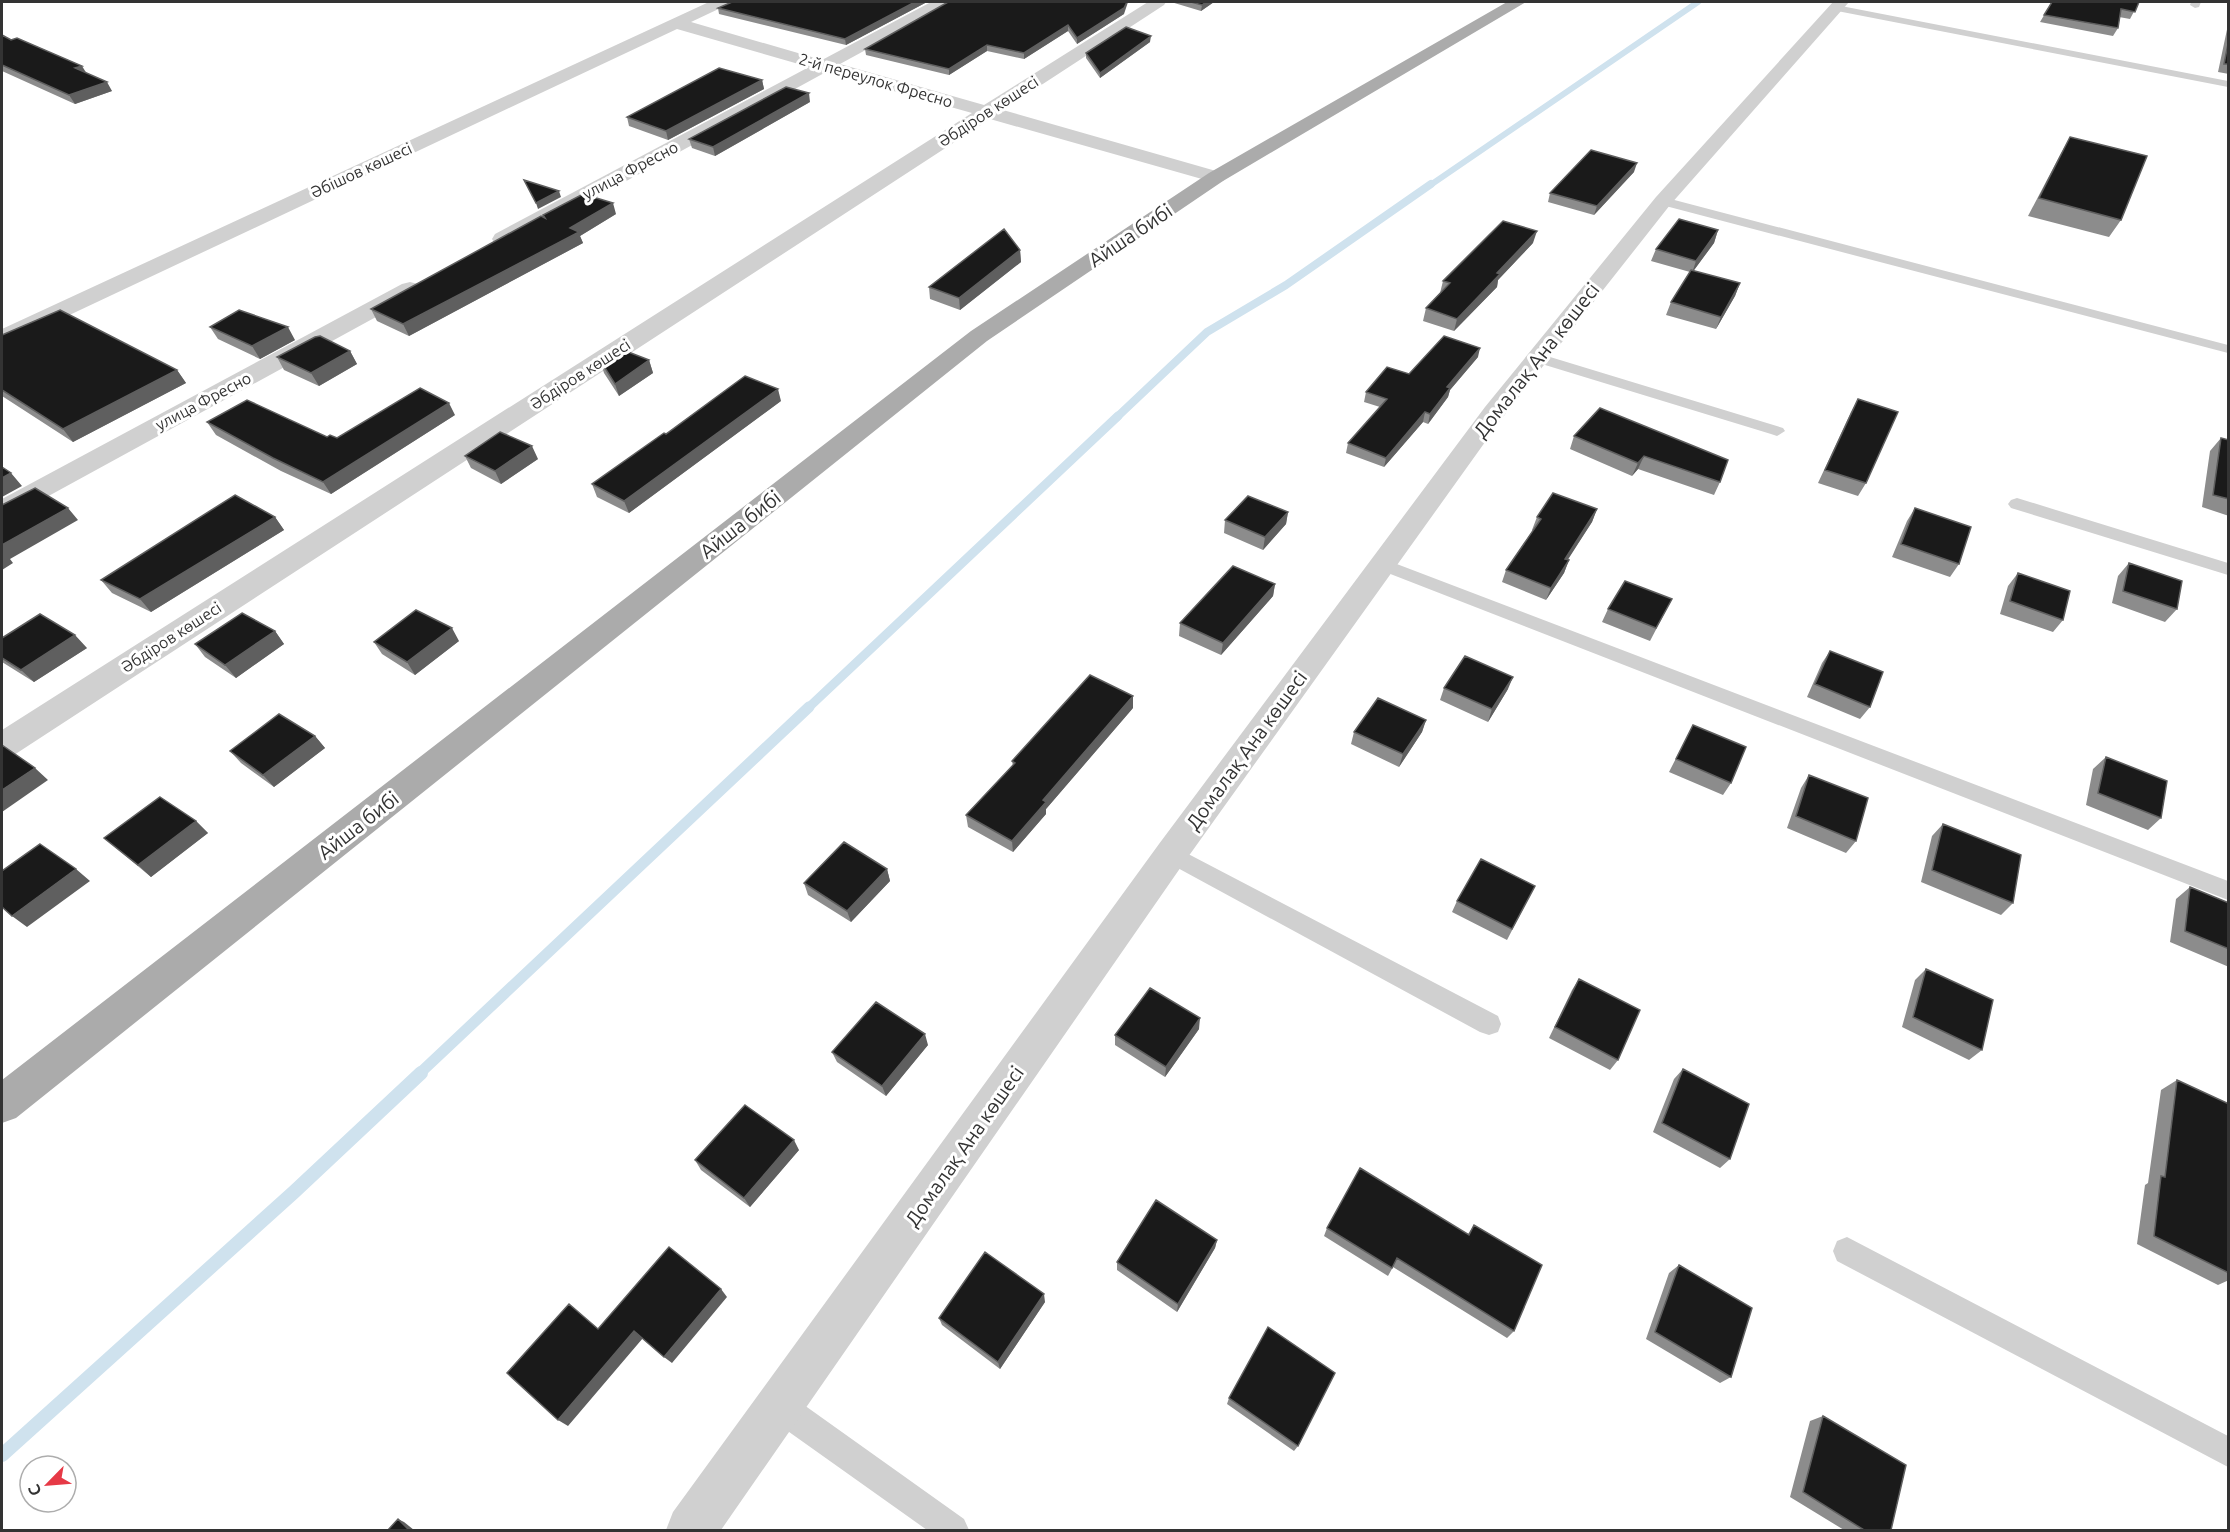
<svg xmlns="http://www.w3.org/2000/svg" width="2230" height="1532" font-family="Ubuntu,sans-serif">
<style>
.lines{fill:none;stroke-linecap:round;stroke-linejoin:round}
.stream-far4{stroke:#cfe2ee;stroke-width:6}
.stream-far3{stroke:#cfe2ee;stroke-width:8}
.stream-far2{stroke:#cfe2ee;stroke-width:9}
.stream-far1{stroke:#cfe2ee;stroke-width:11}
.stream{stroke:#cfe2ee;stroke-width:14}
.service{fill:#d0d0d0;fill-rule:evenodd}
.minor{fill:#d0d0d0;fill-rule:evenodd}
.primary{fill:#ababab;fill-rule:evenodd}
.wall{fill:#8c8c8c}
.shaded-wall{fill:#5f5f5f}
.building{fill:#1a1a1a;stroke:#5f5f5f;stroke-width:1.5}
.labels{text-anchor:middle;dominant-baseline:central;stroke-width:6;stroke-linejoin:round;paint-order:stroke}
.far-street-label{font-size:16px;fill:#333;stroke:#fff}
.street-label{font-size:20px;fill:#333;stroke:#fff}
</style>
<rect width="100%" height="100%" fill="#fff"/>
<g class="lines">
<path class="stream-far4" d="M 1429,186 L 1698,2"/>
<path class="stream-far3" d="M 1116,418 L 1207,332 L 1286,285 L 1431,184"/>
<path class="stream-far2" d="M 807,709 L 1118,416"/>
<path class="stream-far1" d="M 419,1074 L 809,707"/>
<path class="stream" d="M 2,1455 L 294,1192 L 421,1073"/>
<path class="service" d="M 2191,2 L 2201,2 L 2199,7 L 2195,8 L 2190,5 Z
M 1836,5 L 2228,81 L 2228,87 L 1832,10 L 1832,6 Z
M 1663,197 L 2228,345 L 2228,353 L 1658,204 L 1656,201 Z
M 1537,353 L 1783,428 L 1785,431 L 1777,436 L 1771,434 L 1532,361 L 1529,358 Z
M 2017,498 L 2228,563 L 2228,575 L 2011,508 L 2008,504 L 2011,500 Z
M 1381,558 L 2228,881 L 2228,900 L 1375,568 L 1372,564 L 1375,560 Z
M 1171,845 L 1498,1016 L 1501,1024 L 1498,1032 L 1489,1035 L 1480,1032 L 1163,860 L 1160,854 L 1163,848 Z
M 1847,1237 L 2228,1436 L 2228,1467 L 1837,1261 L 1833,1251 L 1837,1241 Z
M 779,1391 L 790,1395 L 964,1519 L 969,1530 L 927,1530 L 768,1417 L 764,1406 L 768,1395 Z"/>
<path class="minor" d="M 709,2 L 729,2 L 727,5 L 691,22 L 822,60 L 931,2 L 950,2 L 948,5 L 840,64 L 984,105 L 1148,2 L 1166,2 L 1164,5 L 1003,110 L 1223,173 L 1226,177 L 1223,181 L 1216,183 L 990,119 L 14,755 L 2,758 L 2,730 L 972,113 L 826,72 L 511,244 L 503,245 L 495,244 L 492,239 L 495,234 L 809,67 L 677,29 L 10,343 L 2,345 L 2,329 Z
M 1833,2 L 1849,2 L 1670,205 L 1503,417 L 1183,864 L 721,1530 L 666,1530 L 673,1512 L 1159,844 L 1485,407 L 1656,197 Z
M 410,282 L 418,284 L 421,289 L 418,294 L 12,516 L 2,519 L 2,499 L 402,284 Z"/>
<path class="primary" d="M 1507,2 L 1526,2 L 1223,181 L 987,341 L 16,1118 L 2,1123 L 2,1080 L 971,331 L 1209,173 Z"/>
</g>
<path class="wall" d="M 732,2 L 927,2 L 846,45 L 719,14 L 718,8 Z
M 1171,2 L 1214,2 L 1201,11 Z
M 2052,2 L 2139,2 L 2130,19 L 2119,17 L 2118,28 L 2113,36 L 2040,22 Z
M 1124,14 L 1077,44 L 1068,31 L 1024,59 L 987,51 L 949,75 L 866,55 L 865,49 Z
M 2229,20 L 2229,74 L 2218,72 Z
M 2,35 L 86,73 L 112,91 L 75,104 L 2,71 Z
M 1150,42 L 1100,78 L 1086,58 L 1086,53 Z
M 762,80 L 764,89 L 668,140 L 629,126 L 627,117 Z
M 810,102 L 715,156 L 692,148 L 689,139 Z
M 2070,137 L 2121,220 L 2109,237 L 2028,216 L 2060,155 Z
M 1634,172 L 1594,215 L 1548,202 L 1550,193 Z
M 616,214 L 580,236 L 583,243 L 409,336 L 377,321 L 371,309 L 544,218 Z
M 1718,230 L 1714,243 L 1693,271 L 1740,283 L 1735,296 L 1716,329 L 1666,315 L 1671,302 L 1690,272 L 1651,261 L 1656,249 Z
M 1533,243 L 1498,280 L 1497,287 L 1454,331 L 1423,321 L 1426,308 L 1440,293 L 1443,281 Z
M 1020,250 L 1021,262 L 960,310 L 930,299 L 929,287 Z
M 210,327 L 295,340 L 260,359 L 218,339 Z
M 2,335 L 177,370 L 186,383 L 73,442 L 2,396 Z
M 350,351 L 357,364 L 319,386 L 284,370 L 277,357 Z
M 1478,357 L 1450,390 L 1448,397 L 1428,424 L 1423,422 L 1384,467 L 1346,453 L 1348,443 L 1380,407 L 1364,402 L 1366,392 L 1409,374 Z
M 600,360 L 649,360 L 653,373 L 619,396 L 604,373 Z
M 1858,399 L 1866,483 L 1858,496 L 1818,483 L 1851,412 Z
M 781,401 L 629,513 L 597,497 L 592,484 L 666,434 Z
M 1600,408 L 1720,482 L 1714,495 L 1638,469 L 1632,476 L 1570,449 L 1574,436 Z
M 455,415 L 331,494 L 281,471 L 216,435 L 207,422 L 337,438 Z
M 2221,438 L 2229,440 L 2229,516 L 2202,507 L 2210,451 Z
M 465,456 L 538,459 L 501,484 L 471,468 Z
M 1915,508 L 1959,564 L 1950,577 L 1892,557 L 1907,521 Z
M 1597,509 L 1592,522 L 1567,560 L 1569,560 L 1564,573 L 1546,600 L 1502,582 L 1506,570 L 1533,530 L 1532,530 L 1537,517 Z
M 1288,512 L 1286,524 L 1263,550 L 1224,533 L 1225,520 Z
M 275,517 L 284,530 L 151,612 L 112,593 L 101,580 Z
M 2129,563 L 2177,609 L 2165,622 L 2112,603 L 2118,576 Z
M 2018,573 L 2063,620 L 2053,632 L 2000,614 L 2008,586 Z
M 1275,584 L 1273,596 L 1221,655 L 1179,636 L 1180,623 Z
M 1672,599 L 1650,641 L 1602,622 L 1608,609 Z
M 275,631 L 284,644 L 236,678 L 205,657 L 195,644 Z
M 2,638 L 87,648 L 34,682 L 2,662 Z
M 459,641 L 415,675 L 382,654 L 374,642 Z
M 1830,651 L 1870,707 L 1860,719 L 1807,697 L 1822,663 Z
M 1444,688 L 1508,689 L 1488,722 L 1440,700 Z
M 1133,708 L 1046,809 L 1046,814 L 1013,852 L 968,827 L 966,815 L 1013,766 L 1012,761 Z
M 1426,720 L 1422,732 L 1399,767 L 1351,744 L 1354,732 Z
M 1693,725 L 1731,783 L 1723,795 L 1669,772 Z
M 315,736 L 325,748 L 274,787 L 241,763 L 230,751 Z
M 2106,757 L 2161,818 L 2148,830 L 2086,805 L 2093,769 Z
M 1809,775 L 1856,841 L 1846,853 L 1787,828 L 1801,788 Z
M 196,821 L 208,833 L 151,877 L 104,838 Z
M 1943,824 L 2013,903 L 2001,915 L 1921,882 L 1932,836 Z
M 887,869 L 890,881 L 851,922 L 808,895 L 804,883 Z
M 1535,886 L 1507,940 L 1452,912 L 1457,901 Z
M 2190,887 L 2229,903 L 2229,967 L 2170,942 L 2176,899 Z
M 1926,969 L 1982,1050 L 1969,1060 L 1902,1027 L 1915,980 Z
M 1579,979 L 1618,1060 L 1610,1070 L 1549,1038 L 1572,990 Z
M 1199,1029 L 1165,1077 L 1115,1045 L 1115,1035 Z
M 928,1045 L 886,1096 L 837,1062 L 832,1052 Z
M 1683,1069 L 1730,1159 L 1720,1168 L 1653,1132 L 1674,1079 Z
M 2177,1080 L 2229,1104 L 2229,1280 L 2218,1285 L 2137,1244 L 2145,1185 L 2148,1183 L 2161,1090 Z
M 799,1150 L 750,1207 L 701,1170 L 695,1160 Z
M 1474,1225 L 1514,1331 L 1507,1338 L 1393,1267 L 1388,1276 L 1324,1236 L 1327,1228 L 1468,1234 Z
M 1217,1240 L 1215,1248 L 1177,1312 L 1117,1270 L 1117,1262 Z
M 1679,1265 L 1731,1377 L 1720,1383 L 1646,1339 L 1669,1273 Z
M 1045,1302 L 1000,1369 L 942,1325 L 939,1318 Z
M 1229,1398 L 1298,1446 L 1294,1451 L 1227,1404 Z
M 1823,1416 L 1891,1530 L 1844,1530 L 1790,1497 L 1810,1421 Z"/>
<path class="shaded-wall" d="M 915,2 L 927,2 L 846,45 L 845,39 Z
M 1127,2 L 1128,2 L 1124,14 L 1077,44 L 1077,38 Z
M 1206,2 L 1214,2 L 1201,11 L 1202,5 Z
M 1068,25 L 1068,31 L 1024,59 L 1024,53 Z
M 1151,36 L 1150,42 L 1100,78 L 1100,73 Z
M 987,45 L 987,51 L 949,75 L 949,69 Z
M 82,66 L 87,74 L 75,68 Z
M 762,80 L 764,89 L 668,140 L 666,131 Z
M 107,82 L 112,91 L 75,104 L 69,95 Z
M 809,93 L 810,102 L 715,156 L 713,147 Z
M 1637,163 L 1634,172 L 1594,215 L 1597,206 Z
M 559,191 L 561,197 L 538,209 L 536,203 Z
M 613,203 L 616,214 L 580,236 L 583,243 L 409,336 L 403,324 Z
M 1718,230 L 1714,243 L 1692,273 L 1696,261 Z
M 1537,231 L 1533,243 L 1498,280 L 1497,287 L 1454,331 L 1457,319 L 1497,273 Z
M 1020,250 L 1021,262 L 960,310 L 959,298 Z
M 1740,283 L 1735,296 L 1716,329 L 1721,317 Z
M 288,327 L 295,340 L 260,359 L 252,346 Z
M 1480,348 L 1478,357 L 1450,390 L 1448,397 L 1428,424 L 1430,414 L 1447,387 Z
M 350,351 L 357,364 L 319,386 L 311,373 Z
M 649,360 L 653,373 L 619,396 L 615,384 Z
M 177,370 L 186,383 L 73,442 L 63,429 Z
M 778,389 L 781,401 L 629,513 L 624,501 Z
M 449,403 L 455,415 L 331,494 L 323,482 Z
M 1425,412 L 1423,422 L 1384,467 L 1386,458 Z
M 532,446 L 538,459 L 501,484 L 495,471 Z
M 1644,456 L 1638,469 L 1632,476 L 1638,463 Z
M 11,473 L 22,486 L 2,497 L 2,478 Z
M 68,508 L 78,520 L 10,559 L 13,563 L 2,570 L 2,545 Z
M 1597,509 L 1592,522 L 1560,572 L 1565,559 Z
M 1288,512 L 1286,524 L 1263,550 L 1265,537 Z
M 275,517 L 284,530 L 151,612 L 140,599 Z
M 1569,560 L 1564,573 L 1546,600 L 1551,588 Z
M 1275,584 L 1273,596 L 1221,655 L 1223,643 Z
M 452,628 L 459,641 L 415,675 L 407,662 Z
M 275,631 L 284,644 L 236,678 L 225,665 Z
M 75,635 L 87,648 L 34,682 L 21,670 Z
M 1513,677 L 1508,689 L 1488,722 L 1492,709 Z
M 1133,696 L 1133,708 L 1046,809 L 1046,814 L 1013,852 L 1012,841 L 1043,800 Z
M 1426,720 L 1422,732 L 1399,767 L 1403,754 Z
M 315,736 L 325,748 L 274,787 L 263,775 Z
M 35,768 L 48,780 L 2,812 L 2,790 Z
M 196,821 L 208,833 L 151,877 L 138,865 Z
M 76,869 L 90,881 L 27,927 L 12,916 Z
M 887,869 L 890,881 L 851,922 L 847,911 Z
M 1200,1018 L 1199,1029 L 1165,1077 L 1166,1067 Z
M 925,1034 L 928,1045 L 886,1096 L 882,1086 Z
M 794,1140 L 799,1150 L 750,1207 L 744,1198 Z
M 1217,1240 L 1215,1248 L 1177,1312 L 1178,1304 Z
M 721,1289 L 727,1297 L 672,1363 L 664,1357 Z
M 1044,1294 L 1045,1302 L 1000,1369 L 998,1362 Z
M 634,1331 L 643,1338 L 568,1426 L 558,1420 Z
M 398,1519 L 404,1522 L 414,1530 L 409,1530 Z"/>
<path class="building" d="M 732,2 L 915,2 L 845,39 L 718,8 Z
M 948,2 L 1127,2 L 1124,8 L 1077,38 L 1068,25 L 1024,53 L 987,45 L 949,69 L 865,49 Z
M 1191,2 L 1206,2 L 1202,5 Z
M 2052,2 L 2139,2 L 2135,12 L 2121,9 L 2118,28 L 2044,15 Z
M 1126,27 L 1151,36 L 1100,73 L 1086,53 Z
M 2,35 L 11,40 L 17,38 L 82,66 L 75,68 L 107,82 L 69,95 L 2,65 Z
M 2229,39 L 2229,64 L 2224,64 Z
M 719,68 L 762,80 L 666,131 L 627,117 Z
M 786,87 L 809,93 L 713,147 L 689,139 Z
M 2070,137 L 2147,156 L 2121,220 L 2039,198 Z
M 1591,150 L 1637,163 L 1597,206 L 1550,193 Z
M 524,180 L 559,191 L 536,203 Z
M 583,194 L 613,203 L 570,228 L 579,232 L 403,324 L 371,309 L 541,216 L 545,218 L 543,215 Z
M 1679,219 L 1718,230 L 1696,261 L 1656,249 Z
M 1503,221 L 1537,231 L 1497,273 L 1500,274 L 1457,319 L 1426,308 L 1450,283 L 1443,281 Z
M 1004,229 L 1020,250 L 959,298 L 929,287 Z
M 1691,270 L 1740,283 L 1721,317 L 1671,302 Z
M 60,310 L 177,370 L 63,429 L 2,390 L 2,335 Z
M 239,310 L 288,327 L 252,346 L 210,327 Z
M 320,336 L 350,351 L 311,373 L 277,357 L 315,337 Z
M 1444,336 L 1480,348 L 1447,387 L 1450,388 L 1430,414 L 1425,412 L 1386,458 L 1348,443 L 1387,399 L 1366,392 L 1387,367 L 1409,374 Z
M 618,348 L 649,360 L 615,384 L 600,360 Z
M 745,376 L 778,389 L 624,501 L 592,484 L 664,433 L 666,434 Z
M 420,388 L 449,403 L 323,482 L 273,458 L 207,422 L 247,400 L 327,437 L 330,435 L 337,438 Z
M 1858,399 L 1898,412 L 1866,483 L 1825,470 Z
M 1600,408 L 1728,460 L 1720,482 L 1644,456 L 1638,463 L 1574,436 Z
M 500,432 L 532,446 L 495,471 L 465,456 Z
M 2221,438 L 2229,440 L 2229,499 L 2213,495 Z
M 2,467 L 11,473 L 2,478 Z
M 35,488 L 68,508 L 2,545 L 2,505 Z
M 1553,493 L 1597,509 L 1565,559 L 1569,560 L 1551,588 L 1506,570 L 1541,519 L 1537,517 Z
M 235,495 L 275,517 L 140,599 L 101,580 Z
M 1248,496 L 1288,512 L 1265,537 L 1225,520 Z
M 1915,508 L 1971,527 L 1959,564 L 1901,544 Z
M 2129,563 L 2182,581 L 2177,609 L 2123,591 Z
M 1233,566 L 1275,584 L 1223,643 L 1180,623 Z
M 2018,573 L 2070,591 L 2063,620 L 2010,601 Z
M 1625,581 L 1672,599 L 1656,628 L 1608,609 Z
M 416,610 L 452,628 L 407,662 L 374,642 Z
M 242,613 L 275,631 L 225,665 L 195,644 Z
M 40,614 L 75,635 L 21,670 L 2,658 L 2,638 Z
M 1830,651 L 1883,672 L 1870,707 L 1815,684 Z
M 1465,656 L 1513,677 L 1492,709 L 1444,688 Z
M 1090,675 L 1133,696 L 1043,800 L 1046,802 L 1012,841 L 966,815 L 1015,763 L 1012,761 Z
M 1378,698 L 1426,720 L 1403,754 L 1354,732 Z
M 279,714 L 315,736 L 263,775 L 230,751 Z
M 1693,725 L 1746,747 L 1731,783 L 1676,759 Z
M 2,745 L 35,768 L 2,790 Z
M 2106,757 L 2167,781 L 2161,818 L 2098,793 Z
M 1809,775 L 1868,798 L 1856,841 L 1796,816 Z
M 160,797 L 196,821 L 138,865 L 104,838 Z
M 1943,824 L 2021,855 L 2013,903 L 1932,870 Z
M 844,842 L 887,869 L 847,911 L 804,883 Z
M 40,844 L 76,869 L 12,916 L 2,907 L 2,871 Z
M 1481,859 L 1535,886 L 1512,929 L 1457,901 Z
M 2190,887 L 2229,903 L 2229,949 L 2185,931 Z
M 1926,969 L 1993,1000 L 1982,1050 L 1913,1017 Z
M 1579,979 L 1640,1010 L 1618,1060 L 1555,1027 Z
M 1150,988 L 1200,1018 L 1166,1067 L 1115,1035 Z
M 876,1002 L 925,1034 L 882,1086 L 832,1052 Z
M 1683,1069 L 1749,1104 L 1730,1159 L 1662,1123 Z
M 2177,1080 L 2229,1104 L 2229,1273 L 2154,1236 L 2161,1176 L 2165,1177 Z
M 745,1105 L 794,1140 L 744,1198 L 695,1160 Z
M 1360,1168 L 1469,1235 L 1474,1225 L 1542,1265 L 1514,1331 L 1397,1258 L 1392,1268 L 1327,1228 Z
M 1156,1200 L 1217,1240 L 1178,1304 L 1117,1262 Z
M 669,1247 L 721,1289 L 664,1357 L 634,1331 L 558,1420 L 507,1373 L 569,1304 L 598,1329 Z
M 985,1252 L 1044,1294 L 998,1362 L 939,1318 Z
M 1679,1265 L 1752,1308 L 1731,1377 L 1655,1332 Z
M 1268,1327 L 1335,1373 L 1298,1446 L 1229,1398 Z
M 1823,1416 L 1906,1465 L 1891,1530 L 1864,1530 L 1803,1492 Z
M 398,1519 L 409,1530 L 388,1530 Z"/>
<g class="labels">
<g class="far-street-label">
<text transform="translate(876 80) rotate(16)">2-й переулок Фресно</text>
<text transform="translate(988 111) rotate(-33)">Әбдіров көшесі</text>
<text transform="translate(361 170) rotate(-25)">Әбішов көшесі</text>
<text transform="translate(630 170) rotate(-28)">улица Фресно</text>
<text transform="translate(580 374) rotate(-33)">Әбдіров көшесі</text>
<text transform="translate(203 401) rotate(-28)">улица Фресно</text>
<text transform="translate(171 637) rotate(-33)">Әбдіров көшесі</text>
</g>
<g class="street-label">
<text transform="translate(1130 235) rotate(-34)">Айша бибі</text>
<text transform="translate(1536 360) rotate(-52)">Домалақ Ана көшесі</text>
<text transform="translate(740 524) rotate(-38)">Айша бибі</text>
<text transform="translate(1246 750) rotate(-54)">Домалақ Ана көшесі</text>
<text transform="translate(358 825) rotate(-38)">Айша бибі</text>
<text transform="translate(964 1146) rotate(-55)">Домалақ Ана көшесі</text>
</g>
</g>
<rect width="2230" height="1532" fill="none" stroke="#333333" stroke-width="6"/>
<g transform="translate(48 1484) rotate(245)"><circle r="28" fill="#ffffff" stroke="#adadad" stroke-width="1.5"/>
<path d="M0-4.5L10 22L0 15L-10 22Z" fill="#e63946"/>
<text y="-9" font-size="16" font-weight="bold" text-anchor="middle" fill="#333333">С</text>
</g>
</svg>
